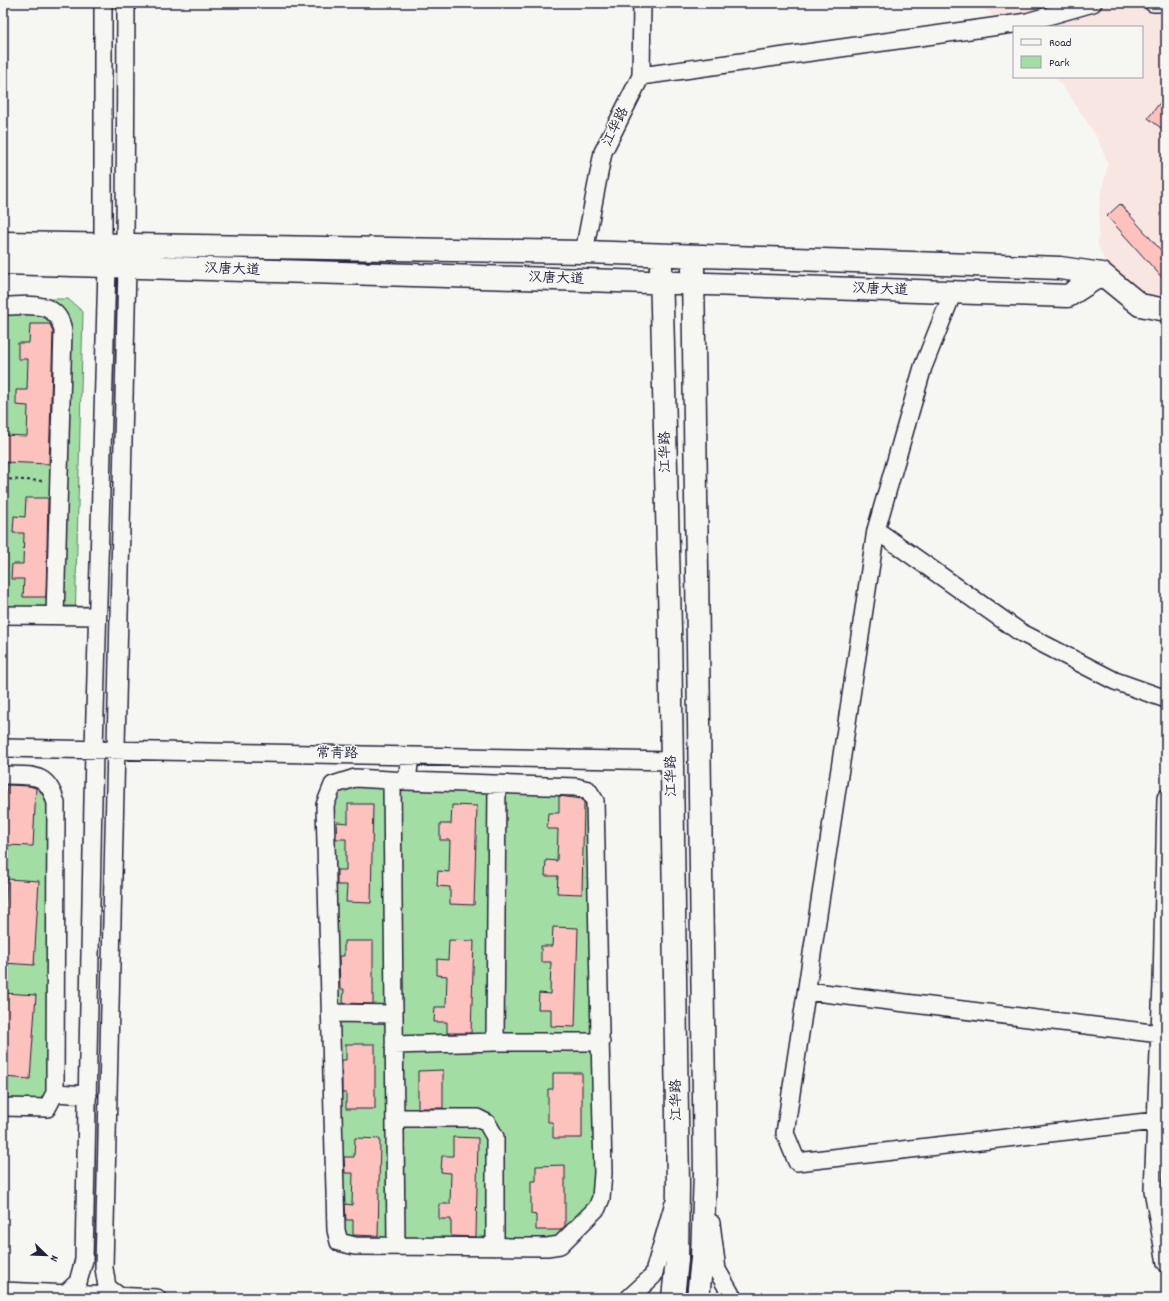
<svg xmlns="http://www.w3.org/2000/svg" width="1169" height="1301" font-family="Dekko,'LXGW WenKai TC',sans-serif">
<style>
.built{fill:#f8e6e2}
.green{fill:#a2dda3;stroke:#62806f}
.building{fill:#fec2be;stroke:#22223b}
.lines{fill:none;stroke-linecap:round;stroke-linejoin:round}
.minor-casing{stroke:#22223b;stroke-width:20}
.major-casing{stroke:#22223b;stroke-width:25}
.path{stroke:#22223b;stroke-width:2;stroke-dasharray:3 3;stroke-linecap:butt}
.minor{stroke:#f6f6f2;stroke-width:17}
.major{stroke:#f6f6f2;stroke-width:22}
.labels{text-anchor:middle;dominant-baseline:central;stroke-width:3;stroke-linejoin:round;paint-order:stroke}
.street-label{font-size:14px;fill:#22223b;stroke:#f6f6f2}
</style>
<rect width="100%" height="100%" fill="#f6f6f2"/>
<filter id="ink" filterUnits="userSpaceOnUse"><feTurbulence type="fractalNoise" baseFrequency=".025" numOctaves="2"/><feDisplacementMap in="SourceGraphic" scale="8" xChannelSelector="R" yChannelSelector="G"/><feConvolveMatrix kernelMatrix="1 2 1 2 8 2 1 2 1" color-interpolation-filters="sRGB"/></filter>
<g filter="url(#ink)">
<path class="built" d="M 979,3 L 1166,3 L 1166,303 L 1150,299 L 1109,270 L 1098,245 L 1100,200 L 1108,163 L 1097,137 L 1065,89 L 1055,77 L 1142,77 L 1142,27 L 1014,27 L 1014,34 Z"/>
<path class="green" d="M 3,299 L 68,299 L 83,312 L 75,623 L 3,622 Z
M 3,775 L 52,788 L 47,1108 L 3,1107 Z
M 333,785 L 588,790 L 601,1198 L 560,1245 L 339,1242 Z"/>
<path class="building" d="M 1166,95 L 1166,132 L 1148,118 Z
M 1120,204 L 1166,256 L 1166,282 L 1107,216 Z
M 30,324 L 50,324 L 53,332 L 49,464 L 3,462 L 3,435 L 27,436 L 28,406 L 16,405 L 16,390 L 27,390 L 28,359 L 18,359 L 18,343 L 29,343 Z
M 26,498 L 48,498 L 46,597 L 23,597 L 24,579 L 11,579 L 12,564 L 23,564 L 24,533 L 13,533 L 14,516 L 25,517 Z
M 7,785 L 29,786 L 36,788 L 33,846 L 3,845 L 3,796 L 6,796 Z
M 559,796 L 582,799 L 584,803 L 582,894 L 557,893 L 558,876 L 545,876 L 546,860 L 557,861 L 558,829 L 547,829 L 548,813 L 559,813 Z
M 348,804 L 373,804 L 371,903 L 346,902 L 347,885 L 337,885 L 337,870 L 346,870 L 346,839 L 336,839 L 337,822 L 348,823 Z
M 452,805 L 477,806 L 474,905 L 450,904 L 450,887 L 437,886 L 438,871 L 449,872 L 450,840 L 440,840 L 440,824 L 451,824 Z
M 7,879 L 39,881 L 34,965 L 3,963 Z
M 553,927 L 578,928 L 575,1027 L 551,1026 L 551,1009 L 538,1009 L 539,993 L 550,994 L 551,962 L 541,962 L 541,946 L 552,946 Z
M 449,940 L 474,941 L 471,1033 L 447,1033 L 447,1022 L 434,1022 L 435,1007 L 446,1007 L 447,976 L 437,975 L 437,959 L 448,960 Z
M 344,941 L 373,941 L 373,1004 L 343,1003 L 344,989 L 340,989 L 339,956 L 344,956 Z
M 4,993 L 36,995 L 30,1079 L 3,1077 Z
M 346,1044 L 375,1044 L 375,1109 L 346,1109 L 346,1093 L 342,1093 L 342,1060 L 346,1060 Z
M 443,1070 L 443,1108 L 418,1108 L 418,1071 Z
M 553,1073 L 582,1073 L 582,1138 L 553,1138 L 553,1122 L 548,1122 L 548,1089 L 553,1089 Z
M 453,1137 L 478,1138 L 476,1237 L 451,1236 L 451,1219 L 439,1219 L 439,1204 L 450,1204 L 451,1173 L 441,1172 L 442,1156 L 453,1156 Z
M 355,1138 L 380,1139 L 378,1236 L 353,1235 L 353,1220 L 346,1220 L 345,1204 L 352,1205 L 353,1173 L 345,1173 L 344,1157 L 354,1157 Z
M 565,1165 L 565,1226 L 560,1230 L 536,1230 L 536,1215 L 531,1214 L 531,1181 L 536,1181 L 536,1166 Z"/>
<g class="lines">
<g class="minor-casing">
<path id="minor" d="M 1153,3 L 1159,3
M 641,76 L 1027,22 L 1093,3
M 584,252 L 603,152 L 641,76 L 642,3
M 953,292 L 923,367 L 876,530 L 785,1133 L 797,1162 L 1155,1121
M 3,306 C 29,306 58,299 63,331 L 55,616
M 876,530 L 1020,632 L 1115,681 L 1166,699
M 3,615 L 97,616
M 3,748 L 672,761
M 3,775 C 32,776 47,771 56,803 L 55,1093 L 47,1108 L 3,1107
M 392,781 L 396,1246
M 407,781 L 355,778 L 333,785 L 325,805 L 336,1230 L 339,1242 L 355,1246 L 547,1247 L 560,1245 L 597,1208 L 601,1198 L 603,1173 L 595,801 L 588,790 L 576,787 L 407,781 L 410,756
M 1166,798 L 1162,984 L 1153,1190 L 1166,1263
M 807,991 L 1160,1034
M 330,1013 L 394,1014
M 495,1042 L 497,784
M 394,1045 L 495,1042 L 601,1042
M 55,1093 L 88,1095
M 395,1118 L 477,1118 L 487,1123 L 495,1137 L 495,1247
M 711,1223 L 717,1270 L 733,1298
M 3,1291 L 157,1298
M 65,1294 L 78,1282 L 84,1260 L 94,750 L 107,266 L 103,244 L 103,3
M 119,1296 L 107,1287 L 104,1268 L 127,267 L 125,245 L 126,3
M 629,1298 L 653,1276 L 673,1206"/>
</g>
<g class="major-casing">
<path id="major" d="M 3,243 L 584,252 L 1060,268 L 1102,274 L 1140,305 L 1166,310
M 3,263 L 586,280 L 1068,296 L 1102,274
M 661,268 L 670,629 L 678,1185 L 677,1260 L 673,1298
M 693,269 L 705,1173 L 702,1258 L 698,1298"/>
</g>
<path class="path" d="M 3,479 L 45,481"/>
<use href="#minor" class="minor"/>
<use href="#major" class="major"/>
</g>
</g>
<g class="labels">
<g class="street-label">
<text transform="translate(616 127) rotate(-63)">江华路</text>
<text transform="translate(232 270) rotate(2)">汉唐大道</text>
<text transform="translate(556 279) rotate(2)">汉唐大道</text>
<text transform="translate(880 290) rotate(2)">汉唐大道</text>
<text transform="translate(666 452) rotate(-91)">江华路</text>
<text transform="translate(337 754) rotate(1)">常青路</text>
<text transform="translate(672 776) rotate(-91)">江华路</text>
<text transform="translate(677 1100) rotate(-91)">江华路</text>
</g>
</g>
<rect width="1169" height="1301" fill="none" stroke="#f6f6f2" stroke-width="16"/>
<rect x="8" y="8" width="1153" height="1285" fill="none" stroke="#22223b" stroke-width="1.5" filter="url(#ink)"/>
<rect x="1013" y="26" width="130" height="52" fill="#f6f6f2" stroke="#a1a1a9"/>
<rect x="1021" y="39" width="20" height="6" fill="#f6f6f2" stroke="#a1a1a9"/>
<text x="1049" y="46" font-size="12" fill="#22223b">Road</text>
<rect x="1021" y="56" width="20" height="12" fill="#a2dda3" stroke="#a1a1a9"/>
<text x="1049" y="66" font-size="12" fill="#22223b">Park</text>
<g transform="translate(46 1255) rotate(113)" stroke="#f6f6f2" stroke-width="3" paint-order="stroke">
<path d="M0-3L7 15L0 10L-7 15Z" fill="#22223b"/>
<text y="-6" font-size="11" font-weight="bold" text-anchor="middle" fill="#22223b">N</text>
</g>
</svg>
